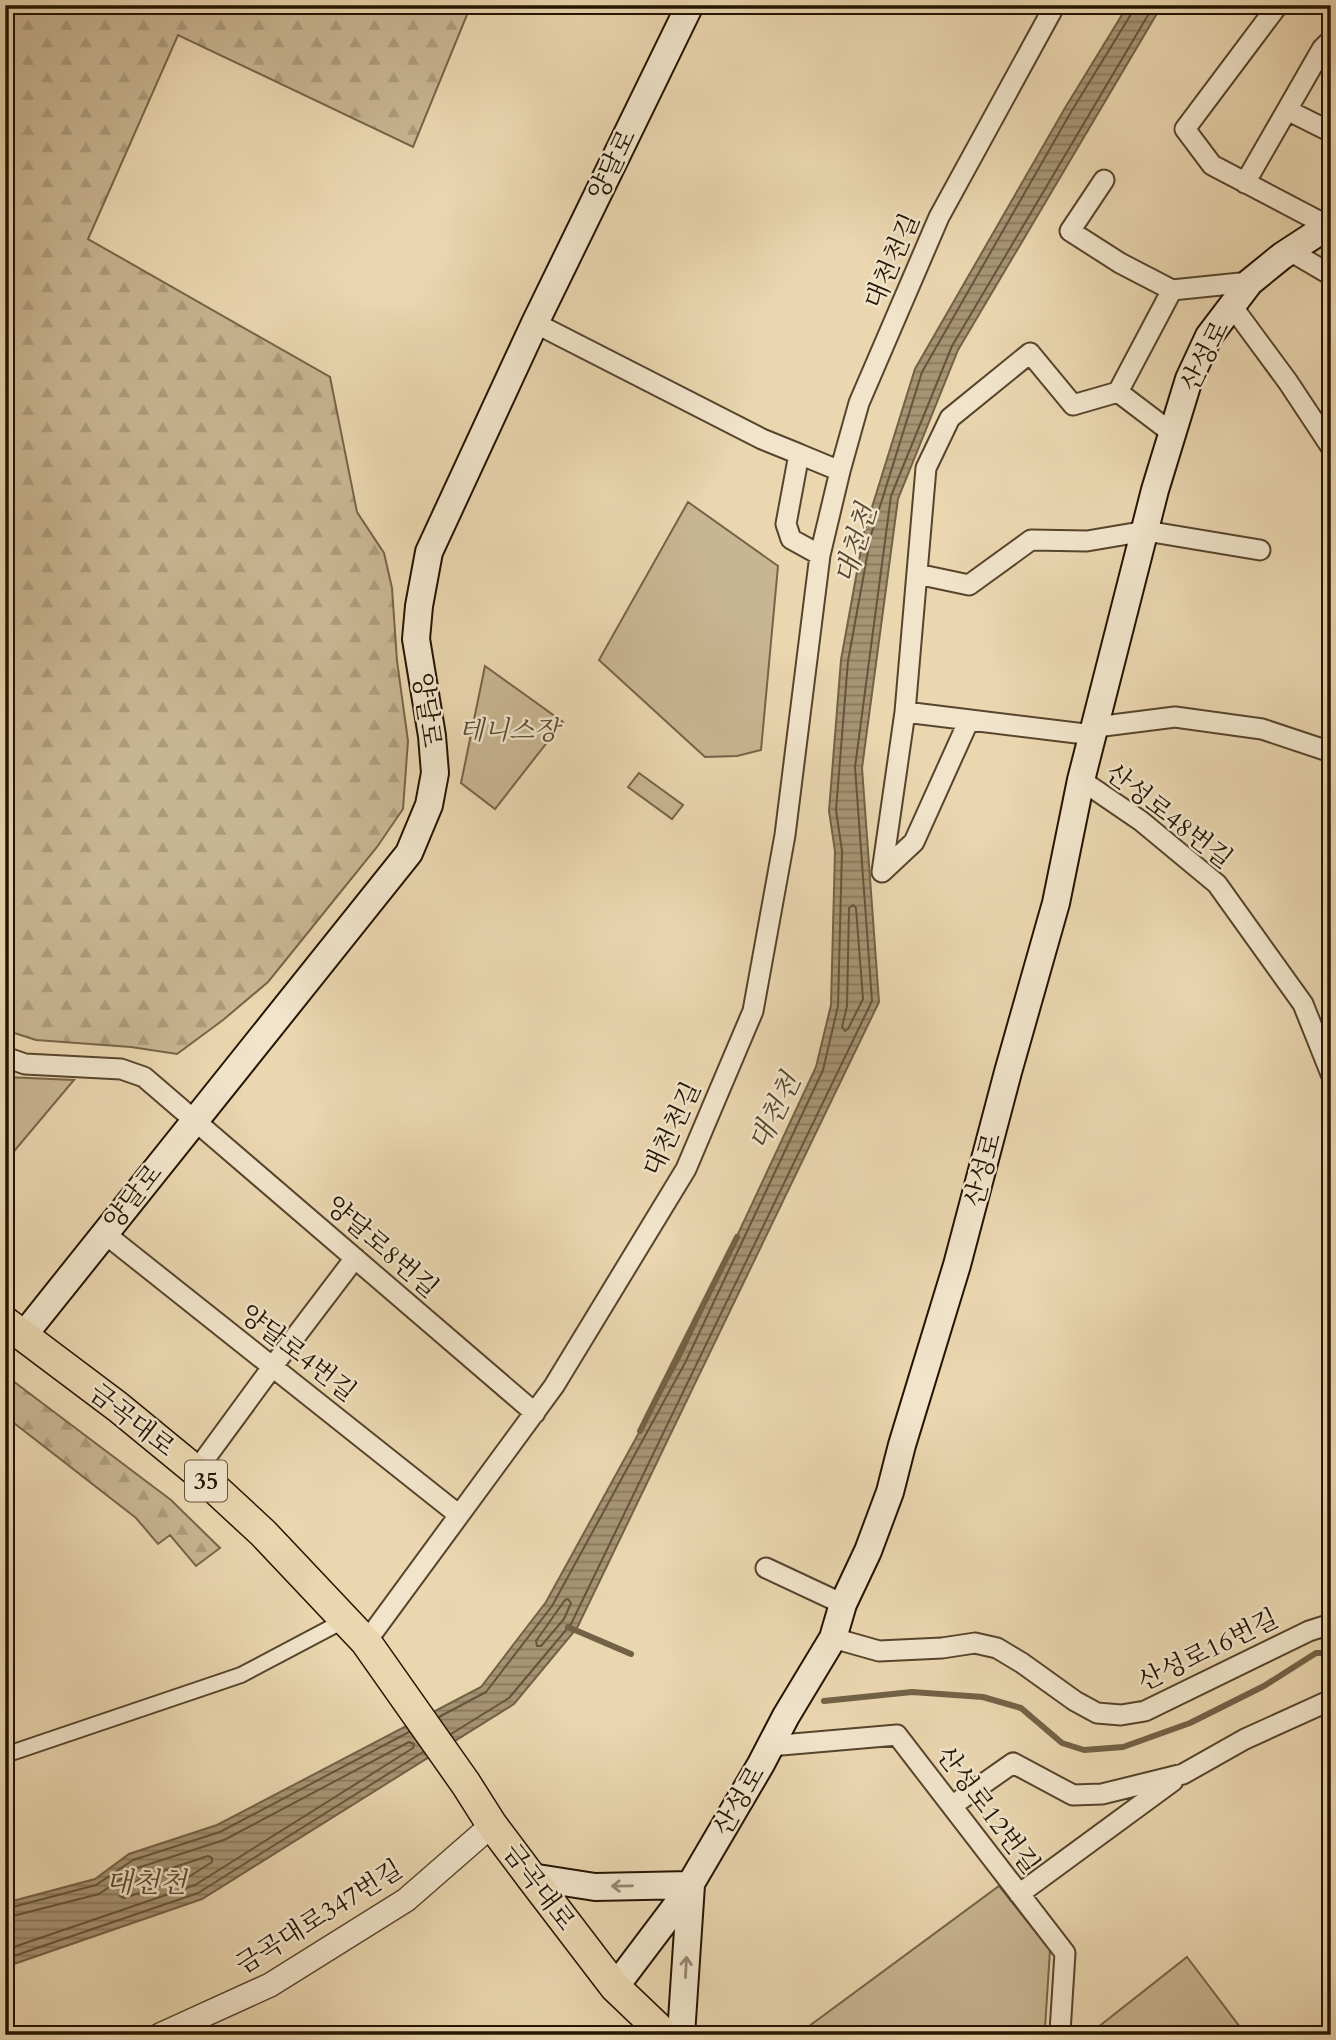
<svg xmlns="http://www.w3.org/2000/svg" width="1336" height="2040" font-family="Cardo,'Noto Serif KR',serif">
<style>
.forest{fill:url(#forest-firs);stroke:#766448;stroke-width:2}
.park{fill:#c8b591;stroke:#766448;stroke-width:2}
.water{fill:url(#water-rules);stroke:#736146;stroke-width:2}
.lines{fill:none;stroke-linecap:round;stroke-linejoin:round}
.shore{stroke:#66543a;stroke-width:2}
.stream{stroke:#736146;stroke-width:6}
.pedestrian-casing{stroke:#56442c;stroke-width:18}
.minor-casing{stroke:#56442c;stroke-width:23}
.tertiary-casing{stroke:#56442c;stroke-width:26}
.secondary-casing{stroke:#241400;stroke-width:30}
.primary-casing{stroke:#241400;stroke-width:33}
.pedestrian{stroke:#f1e4cb;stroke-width:14}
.minor{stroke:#f1e4cb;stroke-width:19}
.tertiary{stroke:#f1e4cb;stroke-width:23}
.secondary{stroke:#f1e4cb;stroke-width:26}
.primary{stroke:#ead6af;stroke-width:30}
.oneway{stroke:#958670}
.labels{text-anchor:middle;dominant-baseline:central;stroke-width:5;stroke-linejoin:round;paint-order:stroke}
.shield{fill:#f1e4cb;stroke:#62523d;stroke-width:2}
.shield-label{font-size:24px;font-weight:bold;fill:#241400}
.street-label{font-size:26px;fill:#241400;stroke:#f1e4cb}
.park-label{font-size:26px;font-style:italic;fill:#5d4c33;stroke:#f1e4cb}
.water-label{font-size:28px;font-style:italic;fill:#58472e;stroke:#f1e4cb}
</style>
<defs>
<pattern id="forest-firs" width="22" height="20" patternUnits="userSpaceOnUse" patternTransform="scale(1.75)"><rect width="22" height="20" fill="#c8b591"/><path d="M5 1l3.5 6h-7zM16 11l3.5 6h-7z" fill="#ac9b7b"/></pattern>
<pattern id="water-rules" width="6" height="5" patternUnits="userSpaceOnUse" patternTransform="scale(1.75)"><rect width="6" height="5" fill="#a79474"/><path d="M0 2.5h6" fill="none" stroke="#88785d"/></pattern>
</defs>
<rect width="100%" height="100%" fill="#ead6af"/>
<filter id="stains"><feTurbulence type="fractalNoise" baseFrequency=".00286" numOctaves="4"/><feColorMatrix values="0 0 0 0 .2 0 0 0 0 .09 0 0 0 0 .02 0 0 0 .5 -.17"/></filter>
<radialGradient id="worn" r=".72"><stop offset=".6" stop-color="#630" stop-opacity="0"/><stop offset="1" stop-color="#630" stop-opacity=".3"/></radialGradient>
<path class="forest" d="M 5,5 L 471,5 L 413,147 L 178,35 L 88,239 L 330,377 L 357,512 L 384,553 L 392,588 L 397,661 L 408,741 L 403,809 L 377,847 L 268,982 L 223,1020 L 177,1054 L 131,1047 L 36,1040 L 5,1030 Z
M 5,1375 L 171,1500 L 220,1548 L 196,1566 L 170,1535 L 158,1544 L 136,1518 L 5,1416 Z"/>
<path class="park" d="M 688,502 L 778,566 L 761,750 L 737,756 L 705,757 L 599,660 Z
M 485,666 L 563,722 L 495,809 L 461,783 Z
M 639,773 L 683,805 L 672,819 L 628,787 Z
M 5,1077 L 74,1080 L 5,1162 Z
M 999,1886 L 1050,1950 L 1045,2028 L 1036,2035 L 797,2035 Z
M 1187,1957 L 1246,2035 L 1088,2035 Z"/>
<path class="water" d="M 1128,5 L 1162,5 L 958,350 L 898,499 L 862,768 L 879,1002 L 577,1628 L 514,1704 L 202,1899 L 5,1967 L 5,1903 L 95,1879 L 129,1854 L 217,1825 L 481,1687 L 546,1602 L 680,1358 L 816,1067 L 831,1005 L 835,851 L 829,811 L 841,660 L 864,533 L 915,369 L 1065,108 Z"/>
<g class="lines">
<path class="shore" d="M 853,905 L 856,908 L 863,999 L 848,1029 L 845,1031 L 842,1027 L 847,1006 L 849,908 Z
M 568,1599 L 571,1603 L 564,1619 L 541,1646 L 537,1646 L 536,1641 L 565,1600 Z
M 439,1717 L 486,1692 L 552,1606 L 686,1361 L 823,1070 L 838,1006 L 842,851 L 836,810 L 848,661 L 871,535 L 922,372 L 1071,112 L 1133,11 L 1134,5
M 451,1734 L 509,1698 L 571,1624 L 872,1001 L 855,767 L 891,496 L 952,346 L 1154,5
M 208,1856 L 212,1858 L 212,1862 L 190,1876 L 124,1898 L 120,1896 L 121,1892 L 141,1878 Z
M 5,1909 L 96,1885 L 133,1860 L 220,1832 L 409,1732
M 5,1918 L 99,1894 L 137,1868 L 224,1840 L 409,1742 L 414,1744 L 413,1748 L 195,1885 L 5,1950
M 5,1959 L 198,1893 L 423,1752"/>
<path class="stream" d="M 640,1431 L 737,1237
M 568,1627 L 631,1654
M 824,1701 L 912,1692 L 983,1697 L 1021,1708 L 1062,1743 L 1084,1750 L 1123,1747 L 1190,1723 L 1264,1686 L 1316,1653 L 1331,1653"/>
<g class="pedestrian-casing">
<path id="pedestrian" d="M 5,1755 L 241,1675 L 345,1620"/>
</g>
<g class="minor-casing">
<path id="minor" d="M 1278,5 L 1185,129 L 1212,165 L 1328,226
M 1287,110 L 1329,131
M 1104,180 L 1070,231 L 1120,263 L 1172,290
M 1245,183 L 1322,49 L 1331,40
M 1290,251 L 1331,275
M 1232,306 L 1288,382 L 1331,447
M 535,323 L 762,439 L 799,454 L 786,524 L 791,539 L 820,555
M 1118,392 L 1172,433
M 799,454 L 840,471
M 917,574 L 969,585 L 1031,540 L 1087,541 L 1146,531 L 1260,550
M 905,712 L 1093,735
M 1096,727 L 1175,717 L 1262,729 L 1331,752
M 1081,780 L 1141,821 L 1217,884 L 1303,1004 L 1331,1074
M 882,872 L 905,712 L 926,468 L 950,418 L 1030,353 L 1073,405 L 1118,392 L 1172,290 L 1250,282
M 882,872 L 914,842 L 969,720
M 5,1057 L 25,1064 L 121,1069 L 144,1077 L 535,1413
M 104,1233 L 459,1515
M 196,1471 L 273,1366 L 355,1258
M 766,1568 L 843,1604
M 833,1638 L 879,1651 L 942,1648 L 975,1643 L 997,1648 L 1022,1663 L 1075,1701 L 1097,1713 L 1121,1715 L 1145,1711 L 1309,1631 L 1331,1624
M 366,1642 L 554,1386 L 686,1169 L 753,1011 L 785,835 L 820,555 L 840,471 L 859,403 L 939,217 L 1055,5
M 770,1746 L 897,1735 L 1065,1953 L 1060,2032 L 1062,2035
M 953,1805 L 1013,1763 L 1073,1795 L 1102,1794 L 1183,1774 L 1245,1739 L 1331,1700
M 1019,1894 L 1173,1781"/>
</g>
<g class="tertiary-casing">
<path id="tertiary" d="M 160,2035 L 270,1985 L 406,1900 L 492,1825"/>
</g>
<g class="secondary-casing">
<path id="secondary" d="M 23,1336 L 409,853 L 429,805 L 435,773 L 432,736 L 416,639 L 419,606 L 429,552 L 535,323 L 690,5
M 531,1877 L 595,1887 L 691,1885 L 681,2035
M 615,1987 L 683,1897 L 761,1764 L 786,1716 L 833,1638 L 843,1604 L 868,1551 L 890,1492 L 902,1445 L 957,1265 L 1008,1072 L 1056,903 L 1081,780 L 1155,490 L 1189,379 L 1209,336 L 1250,282 L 1282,256 L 1331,224"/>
</g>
<g class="primary-casing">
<path id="primary" d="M 5,1322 L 118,1407 L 196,1471 L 263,1533 L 366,1642 L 466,1784 L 492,1825 L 531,1877 L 615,1987 L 657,2027 L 663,2035"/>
</g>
<use href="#pedestrian" class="pedestrian"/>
<use href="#minor" class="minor"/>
<use href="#tertiary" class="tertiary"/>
<use href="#secondary" class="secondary"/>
<use href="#primary" class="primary"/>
</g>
<defs><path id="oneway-shaft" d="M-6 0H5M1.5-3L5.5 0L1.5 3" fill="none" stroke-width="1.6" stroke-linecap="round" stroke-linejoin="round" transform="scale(1.75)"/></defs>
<g class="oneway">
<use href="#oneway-shaft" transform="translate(622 1886) rotate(179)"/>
<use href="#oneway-shaft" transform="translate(686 1967) rotate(-87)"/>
</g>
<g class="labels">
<rect class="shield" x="185" y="1460.5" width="42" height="41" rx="5"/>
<g class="shield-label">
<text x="206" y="1481">35</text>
</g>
<g class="street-label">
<text transform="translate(612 165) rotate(-64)">양달로</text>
<text transform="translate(892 261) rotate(-67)">대천천길</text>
<text transform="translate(1205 356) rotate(-63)">산성로</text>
<text transform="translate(427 710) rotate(82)">양달로</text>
<text transform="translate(1169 816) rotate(38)">산성로48번길</text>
<text transform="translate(672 1129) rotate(-65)">대천천길</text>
<text transform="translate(983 1170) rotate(-75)">산성로</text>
<text transform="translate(133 1197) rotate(-51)">양달로</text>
<text transform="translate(382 1247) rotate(41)">양달로8번길</text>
<text transform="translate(298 1353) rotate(38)">양달로4번길</text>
<text transform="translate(132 1420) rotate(38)">금곡대로</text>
<text transform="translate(1208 1650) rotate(-26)">산성로16번길</text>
<text transform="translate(739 1801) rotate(-60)">산성로</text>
<text transform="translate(988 1810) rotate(53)">산성로12번길</text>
<text transform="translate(539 1887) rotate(53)">금곡대로</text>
<text transform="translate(319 1917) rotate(-32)">금곡대로347번길</text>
</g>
<g class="park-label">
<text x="509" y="730">테니스장</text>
</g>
<g class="water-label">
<text transform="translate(856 544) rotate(-73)">대천천</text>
<text transform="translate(775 1112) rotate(-64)">대천천</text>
<text x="146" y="1883">대천천</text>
</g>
</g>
<rect width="1336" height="2040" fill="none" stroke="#ead6af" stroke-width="28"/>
<rect x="7" y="7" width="1322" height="2026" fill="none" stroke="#241400" stroke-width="3.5"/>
<rect x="14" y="14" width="1308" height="2012" fill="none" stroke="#241400" stroke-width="2"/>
<rect width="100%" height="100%" filter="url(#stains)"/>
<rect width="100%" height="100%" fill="url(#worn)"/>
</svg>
